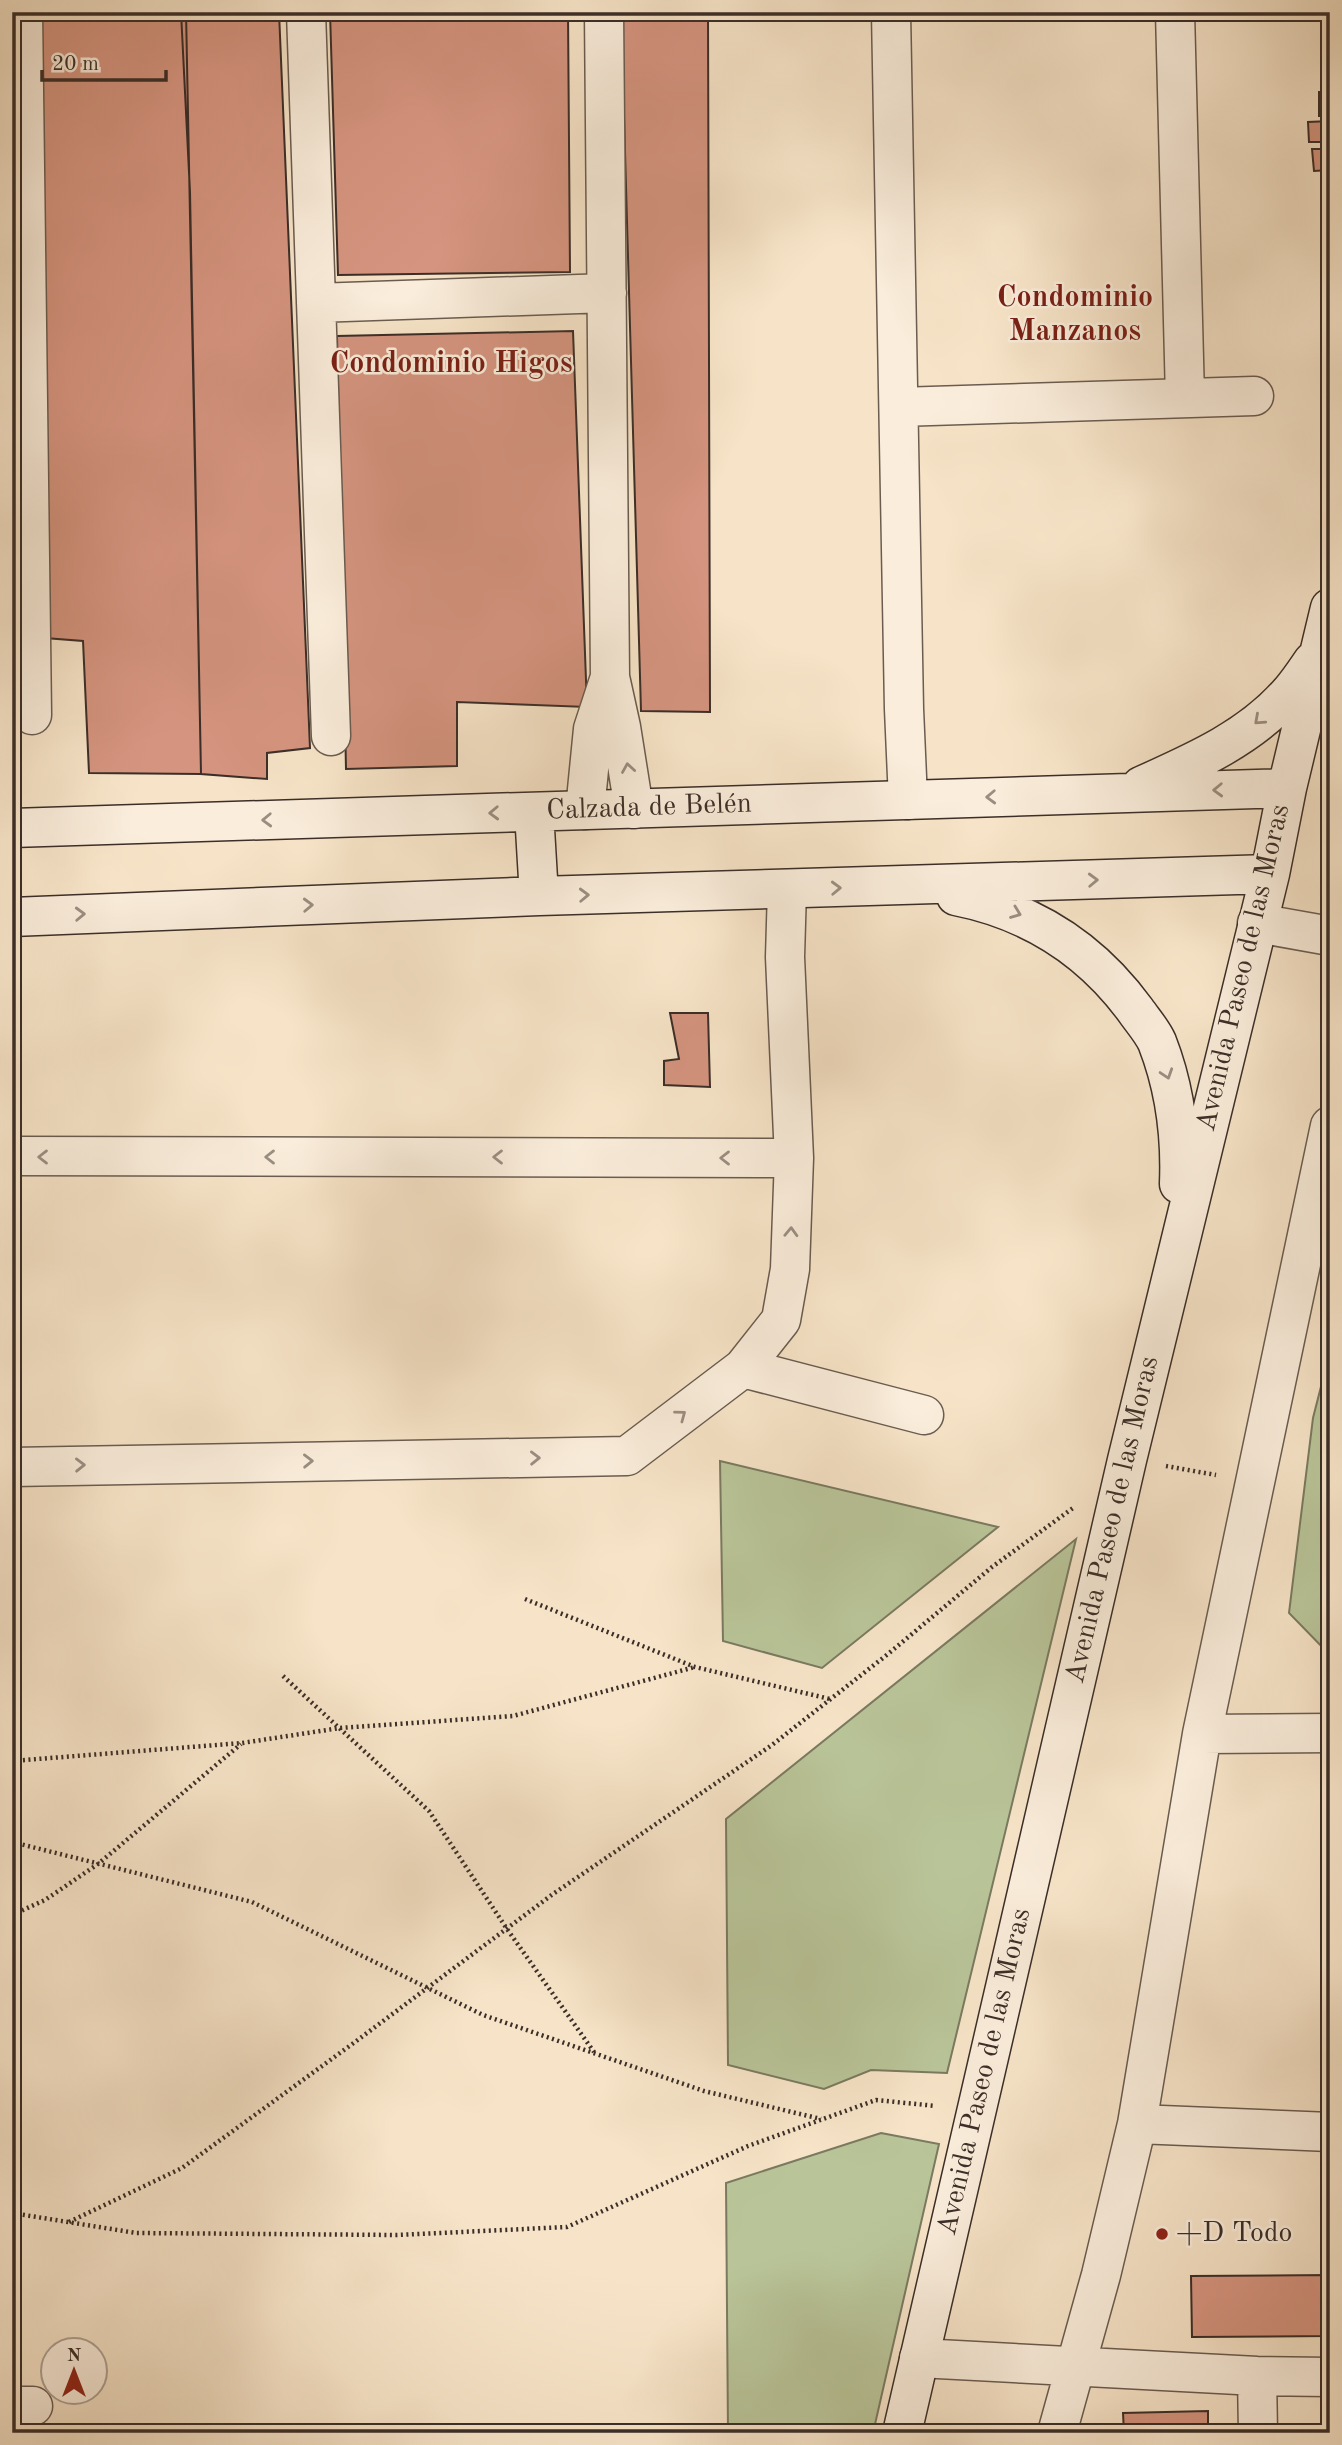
<svg xmlns="http://www.w3.org/2000/svg" width="1342" height="2445" font-family="'Old Standard TT',serif">
<style>
.green{fill:#b9c599;stroke:#7a7a60;stroke-width:2}
.building{fill:#d5947f;stroke:#3b2e28;stroke-width:2}
.lines{fill:none;stroke-linecap:round;stroke-linejoin:round}
.street-casing{stroke:#6a5c50;stroke-width:41}
.secondary-casing{stroke:#3b2e28;stroke-width:41}
.path{stroke:#3b2e28;stroke-width:4.5;stroke-dasharray:2 3.5;stroke-linecap:butt}
.street{stroke:#faeddb;stroke-width:38}
.secondary{stroke:#faeddb;stroke-width:38}
.oneway{stroke:#9a8e82}
.poi-dot{fill:#8f2418;stroke:#faeddb;stroke-width:2.5}
.labels{text-anchor:middle;dominant-baseline:central;stroke-width:5;stroke-linejoin:round;paint-order:stroke}
.street-label{font-size:28px;fill:#3b2e28;stroke:#faeddb}
.poi-label{font-size:28px;fill:#3b2e28;stroke:#faeddb;text-anchor:start}
.neighbourhood-label{font-size:30px;font-weight:bold;fill:#7a1f14;stroke:#faeddb}
</style>
<rect width="100%" height="100%" fill="#f7e4c8"/>
<filter id="stains"><feTurbulence type="fractalNoise" baseFrequency=".00286" numOctaves="4"/><feColorMatrix values="0 0 0 0 .2 0 0 0 0 .09 0 0 0 0 .02 0 0 0 .5 -.17"/></filter>
<radialGradient id="worn" r=".72"><stop offset=".6" stop-color="#630" stop-opacity="0"/><stop offset="1" stop-color="#630" stop-opacity=".3"/></radialGradient>
<path class="green" d="M 1330,1351 L 1330,1655 L 1289,1613 L 1313,1418 Z
M 720,1461 L 998,1527 L 822,1668 L 723,1641 Z
M 1076,1539 L 947,2073 L 871,2070 L 824,2089 L 728,2065 L 726,1819 Z
M 881,2133 L 939,2144 L 873,2433 L 728,2433 L 726,2183 Z"/>
<path class="building" d="M 40,12 L 186,12 L 201,774 L 89,773 L 83,641 L 45,638 Z
M 181,12 L 279,12 L 310,748 L 267,753 L 267,779 L 201,774 L 190,192 Z
M 330,12 L 568,12 L 570,272 L 338,275 Z
M 621,12 L 708,12 L 710,712 L 641,711 Z
M 1319,92 L 1330,92 L 1330,116 L 1319,116 Z
M 1330,121 L 1330,142 L 1309,142 L 1308,122 Z
M 1312,149 L 1330,149 L 1330,170 L 1314,171 Z
M 573,331 L 587,707 L 457,702 L 457,766 L 346,769 L 337,336 Z
M 670,1013 L 708,1013 L 710,1087 L 664,1085 L 664,1061 L 679,1059 Z
M 1330,2275 L 1330,2336 L 1192,2337 L 1191,2276 Z
M 1208,2411 L 1208,2433 L 1124,2433 L 1123,2413 Z"/>
<g class="lines">
<g class="street-casing">
<path id="street" d="M 23,12 L 32,715
M 306,12 L 331,736
M 604,12 L 610,677 L 621,727 L 634,809
M 891,12 L 904,709 L 908,800
M 1175,12 L 1185,398
M 316,303 L 607,293
M 899,407 L 1254,396
M 585,810 L 593,729 L 610,677
M 1257,923 L 1330,936
M 12,1156 L 794,1158
M 743,1368 L 924,1415
M 12,1467 L 627,1456 L 743,1368 L 781,1320 L 790,1269 L 794,1158 L 785,957 L 787,889
M 1202,1734 L 1330,1733
M 1137,2124 L 1330,2132
M 919,2358 L 1257,2376 L 1330,2377
M 1257,2376 L 1258,2433
M 12,2406 L 33,2406
M 1057,2433 L 1101,2275 L 1137,2124 L 1202,1734 L 1330,1126"/>
</g>
<g class="secondary-casing">
<path id="secondary" d="M 1141,786 C 1195,762 1252,737 1291,691 C 1299,682 1306,671 1313,661
M 534,812 L 539,896
M 12,828 L 1287,788
M 956,896 C 1032,911 1091,949 1136,1011 C 1143,1021 1152,1031 1157,1042 C 1175,1088 1181,1135 1179,1184
M 12,917 L 539,896 L 1270,874
M 902,2433 L 1127,1460 L 1270,874 L 1287,788 L 1330,608"/>
</g>
<path class="path" d="M 1166,1466 L 1216,1475
M 525,1599 L 695,1667 L 830,1699
M 283,1676 L 429,1811 L 507,1929 L 594,2052
M 12,1761 L 242,1743 L 340,1728 L 513,1716 L 695,1667
M 12,1842 L 252,1902 L 483,2015 L 704,2091 L 821,2119
M 12,1915 L 45,1900 L 98,1864 L 241,1744
M 12,2213 L 136,2233 L 397,2235 L 567,2227 L 748,2146 L 876,2100 L 936,2106
M 69,2222 L 182,2168 L 355,2042 L 553,1894 L 772,1745 L 888,1654 L 992,1567 L 1073,1508"/>
<use href="#street" class="street"/>
<use href="#secondary" class="secondary"/>
</g>
<defs><path id="oneway-chevron" d="M-2-3.5L2.5 0L-2 3.5" fill="none" stroke-width="1.6" stroke-linecap="round" stroke-linejoin="round" transform="scale(1.75)"/></defs>
<g class="oneway">
<use href="#oneway-chevron" transform="translate(1259 720) rotate(138)"/>
<use href="#oneway-chevron" transform="translate(628 768) rotate(-99)"/>
<use href="#oneway-chevron" transform="translate(1218 790) rotate(178)"/>
<use href="#oneway-chevron" transform="translate(991 797) rotate(178)"/>
<use href="#oneway-chevron" transform="translate(494 813) rotate(178)"/>
<use href="#oneway-chevron" transform="translate(267 820) rotate(178)"/>
<use href="#oneway-chevron" transform="translate(1093 880) rotate(-2)"/>
<use href="#oneway-chevron" transform="translate(836 888) rotate(-2)"/>
<use href="#oneway-chevron" transform="translate(584 895) rotate(-2)"/>
<use href="#oneway-chevron" transform="translate(308 905) rotate(-2)"/>
<use href="#oneway-chevron" transform="translate(1016 913) rotate(21)"/>
<use href="#oneway-chevron" transform="translate(80 914) rotate(-2)"/>
<use href="#oneway-chevron" transform="translate(1167 1074) rotate(72)"/>
<use href="#oneway-chevron" transform="translate(43 1157) rotate(-180)"/>
<use href="#oneway-chevron" transform="translate(270 1157) rotate(-180)"/>
<use href="#oneway-chevron" transform="translate(498 1157) rotate(-180)"/>
<use href="#oneway-chevron" transform="translate(725 1158) rotate(-180)"/>
<use href="#oneway-chevron" transform="translate(791 1232) rotate(-88)"/>
<use href="#oneway-chevron" transform="translate(681 1415) rotate(-37)"/>
<use href="#oneway-chevron" transform="translate(535 1458) rotate(-1)"/>
<use href="#oneway-chevron" transform="translate(308 1461) rotate(-1)"/>
<use href="#oneway-chevron" transform="translate(80 1465) rotate(-1)"/>
</g>
<circle class="poi-dot" cx="1162" cy="2234" r="7"/>
<g class="labels">
<g class="street-label">
<text transform="translate(649 808) rotate(-2)">Calzada de Belén</text>
<text transform="translate(1244 968) rotate(-77)">Avenida Paseo de las Moras</text>
<text transform="translate(1113 1520) rotate(-77)">Avenida Paseo de las Moras</text>
<text transform="translate(985 2072) rotate(-77)">Avenida Paseo de las Moras</text>
</g>
<g class="poi-label">
<text x="1176" y="2234">+D Todo</text>
</g>
<g class="neighbourhood-label">
<text x="1075" y="298">Condominio<tspan x="1075" dy="34">Manzanos</tspan></text>
<text x="451" y="364">Condominio Higos</text>
</g>
</g>
<rect width="1342" height="2445" fill="none" stroke="#f7e4c8" stroke-width="42"/>
<rect x="14" y="14" width="1314" height="2417" fill="none" stroke="#3b2e28" stroke-width="3.5"/>
<rect x="21" y="21" width="1300" height="2403" fill="none" stroke="#3b2e28" stroke-width="2"/>
<g transform="translate(74 2371)"><circle r="33" fill="#faeddb" stroke="#aea193" stroke-width="2"/>
<path d="M0-5L12 26L0 18L-12 26Z" fill="#8f2418"/>
<text y="-10" font-size="19" font-weight="bold" text-anchor="middle" fill="#3b2e28">N</text>
</g>
<path d="M42 70v10h124v-10" fill="none" stroke="#3b2e28" stroke-width="3.5"/>
<text x="52" y="70" font-size="21" fill="#3b2e28" stroke="#faeddb" stroke-width="5" paint-order="stroke">20 m</text>
<rect width="100%" height="100%" filter="url(#stains)"/>
<rect width="100%" height="100%" fill="url(#worn)"/>
</svg>
